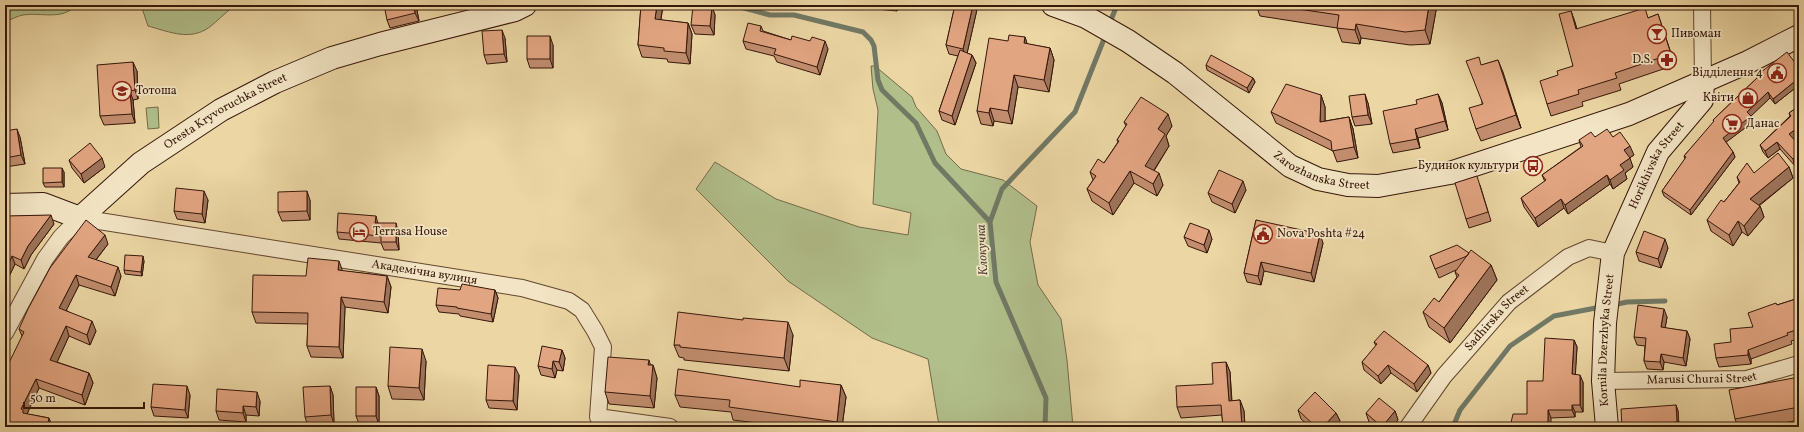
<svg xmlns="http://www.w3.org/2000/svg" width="1804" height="432" font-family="Vollkorn,serif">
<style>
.green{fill:#b1bf8b;stroke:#746b4a}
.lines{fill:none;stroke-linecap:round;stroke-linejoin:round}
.stream{stroke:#717965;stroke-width:5}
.street-casing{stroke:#634730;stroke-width:18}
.secondary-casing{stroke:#361709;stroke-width:24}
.street{stroke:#f2e4c4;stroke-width:16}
.secondary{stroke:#f2e4c4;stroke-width:22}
.wall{fill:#c28e6f;stroke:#361709}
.shaded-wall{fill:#9e745a;stroke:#361709}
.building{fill:#e2a581;stroke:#361709}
.labels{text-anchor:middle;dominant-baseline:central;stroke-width:3.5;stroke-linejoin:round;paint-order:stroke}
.poi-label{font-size:12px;fill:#361709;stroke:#f2e4c4;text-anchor:start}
.street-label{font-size:12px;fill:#361709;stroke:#f2e4c4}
.water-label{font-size:13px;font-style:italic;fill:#544837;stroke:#f2e4c4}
</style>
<rect width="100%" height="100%" fill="#ebd6a4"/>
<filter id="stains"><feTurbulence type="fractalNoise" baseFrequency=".005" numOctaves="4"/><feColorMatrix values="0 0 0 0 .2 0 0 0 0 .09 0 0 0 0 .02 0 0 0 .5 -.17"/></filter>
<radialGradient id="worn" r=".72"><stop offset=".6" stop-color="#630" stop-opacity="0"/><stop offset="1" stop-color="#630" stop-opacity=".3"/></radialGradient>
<path class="green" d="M 5,5 L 77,5 C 61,21 42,12 23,15 C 17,16 10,20 5,22 Z
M 141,5 L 236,5 C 226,11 213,26 205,30 C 186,40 167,31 148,26 Z
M 871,66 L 875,66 L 912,97 L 916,107 L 937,131 L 946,154 L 961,169 L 1003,180 L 1037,206 L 1030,242 L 1038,285 L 1061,319 L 1067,360 L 1073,427 L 942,427 L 938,420 L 928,359 L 872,338 L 788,281 L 696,189 L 715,162 L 776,199 L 859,227 L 908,235 L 911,213 L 873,204 L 878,110 L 873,89 Z
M 158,107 L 159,128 L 148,129 L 146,108 Z"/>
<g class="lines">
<path class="stream" d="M 733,5 L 770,15 L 794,15 L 863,32 L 871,40 L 874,46 L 878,80 L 882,90 L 916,123 L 935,163 L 990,222
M 1109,25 L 1117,5
M 1613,305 L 1627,302 L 1665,301
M 1045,427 L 1046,398 L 996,282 L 990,222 L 1002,189 L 1075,112 L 1106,34
M 1453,427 L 1460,410 L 1510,346 L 1554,316 L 1601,307"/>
<g class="street-casing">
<g id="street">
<path d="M 1702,5 L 1703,81"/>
<path id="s1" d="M 5,333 L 45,259 L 61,237 L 80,218 L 522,288 L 569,301 L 582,310 L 595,331 L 603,347 L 598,417 L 670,427"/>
<path id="s2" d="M 1603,381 L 1747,379 L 1799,364"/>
<path id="s3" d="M 1408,427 L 1444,376 L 1509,302 L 1568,257 L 1589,248 L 1613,253"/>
</g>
</g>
<g class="secondary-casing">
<g id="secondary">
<path id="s4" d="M 1053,5 L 1086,17 L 1128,41 L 1175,73 L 1290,166 L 1318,179 L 1348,185 L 1378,186 L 1450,173 L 1629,114 L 1748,62 L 1799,36"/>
<path id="s5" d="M 5,205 L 43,204 L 80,218 L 141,163 L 221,110 L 275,82 L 332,58 L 380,44 L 515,10 L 525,5"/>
<path id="s6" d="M 1607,427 L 1603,381 L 1605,323 L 1613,253 L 1658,152 L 1702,100 L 1703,81"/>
</g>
</g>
<use href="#street" class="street"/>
<use href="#secondary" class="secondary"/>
</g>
<path class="wall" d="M 416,5 L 419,21 L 390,28 L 387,20 Z
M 641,5 L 663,5 L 661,20 L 688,23 L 692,34 L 690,64 L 668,62 L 667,59 L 642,57 L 638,45 Z
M 856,5 L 898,5 L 897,11 L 857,7 Z
M 955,5 L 978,5 L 967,53 L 972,55 L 976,63 L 955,125 L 942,120 L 939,111 L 958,56 L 949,54 L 946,45 Z
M 1256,5 L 1437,5 L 1430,44 L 1410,45 L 1361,38 L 1360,44 L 1342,42 L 1337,28 L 1260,16 Z
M 712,7 L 715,15 L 714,35 L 695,34 L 691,25 Z
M 1571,11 L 1577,29 L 1648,18 L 1658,14 L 1675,65 L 1619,84 L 1621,90 L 1582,102 L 1583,106 L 1551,116 L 1547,104 L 1558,75 L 1573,66 Z
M 761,26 L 763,31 L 791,40 L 828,49 L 820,75 L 777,62 L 774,56 L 746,49 L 743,41 Z
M 1025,37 L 1027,44 L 1050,48 L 1054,60 L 1049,92 L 1018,87 L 1012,124 L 994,121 L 993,126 L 981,124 L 977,111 L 1008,41 Z
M 505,38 L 507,62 L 487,64 L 484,55 Z
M 553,45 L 553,68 L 530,68 L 527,59 Z
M 1498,60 L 1521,128 L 1481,141 L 1476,129 L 1482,104 L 1482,65 Z
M 1206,65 L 1253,78 L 1255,82 L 1249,93 L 1207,70 Z
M 1799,68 L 1799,85 L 1775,104 L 1770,98 L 1750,116 L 1753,122 L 1726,142 L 1733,152 L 1735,157 L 1691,215 L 1664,196 L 1662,191 L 1685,159 L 1684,156 L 1714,122 L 1713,120 L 1757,78 L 1756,76 Z
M 137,71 L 138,99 L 133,100 L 135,123 L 104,125 L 100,116 Z
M 1438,94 L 1442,103 L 1448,130 L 1418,138 L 1420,148 L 1393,153 L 1390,144 L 1417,104 Z
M 1321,95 L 1325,107 L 1325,121 L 1349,117 L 1353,129 L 1358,158 L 1337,162 L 1333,151 L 1276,123 L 1271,112 Z
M 1368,103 L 1372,124 L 1355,126 L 1352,117 Z
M 1799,106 L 1799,136 L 1794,139 L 1795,166 L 1780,149 L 1768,158 L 1763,152 L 1760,145 L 1790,116 L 1789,113 Z
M 1124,122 L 1172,126 L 1166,136 L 1169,146 L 1154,171 L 1163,185 L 1157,196 L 1134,183 L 1113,215 L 1092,201 L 1087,189 L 1093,180 L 1090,172 L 1104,163 L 1118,142 L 1117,140 L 1126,126 Z
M 5,131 L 20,137 L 25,164 L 5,167 Z
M 1595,137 L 1613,137 L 1634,155 L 1629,158 L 1633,167 L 1625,173 L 1627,179 L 1613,189 L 1610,184 L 1568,214 L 1564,208 L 1538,227 L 1524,207 L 1521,198 L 1545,182 L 1542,175 L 1581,147 L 1579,140 Z
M 69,160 L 105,167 L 84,183 L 72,168 Z
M 1789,167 L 1793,178 L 1759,206 L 1760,206 L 1764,217 L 1748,236 L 1742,232 L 1733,246 L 1711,231 L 1707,220 L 1724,202 L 1739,183 L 1737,177 L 1754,173 Z
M 64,172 L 64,187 L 45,187 L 43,183 Z
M 1480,185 L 1491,221 L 1469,228 L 1466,219 Z
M 1246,190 L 1235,213 L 1212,202 L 1208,193 Z
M 208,200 L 205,223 L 177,219 L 174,211 Z
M 310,200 L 310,220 L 282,221 L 278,212 Z
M 5,218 L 54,224 L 31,255 L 24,269 L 15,264 L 5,285 Z
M 1256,220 L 1323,243 L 1314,282 L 1264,271 L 1261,285 L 1247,282 L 1244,273 Z
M 378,223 L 398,231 L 399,250 L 384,250 L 381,243 L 339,239 L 337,232 Z
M 1184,237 L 1212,239 L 1207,253 L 1188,246 Z
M 108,244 L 96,260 L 121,276 L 115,296 L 79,285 L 66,310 L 96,331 L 90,345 L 69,336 L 57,362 L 89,373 L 93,383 L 85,405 L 39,388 L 27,414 L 49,418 L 52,427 L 5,427 L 22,336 L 19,329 Z
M 1668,248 L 1661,268 L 1639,261 L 1636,252 Z
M 1469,253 L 1491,265 L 1497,280 L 1450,343 L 1429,327 L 1423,312 L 1439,302 L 1457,277 L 1455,272 L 1456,270 L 1439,278 L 1430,256 Z
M 144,261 L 142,276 L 125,274 L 124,270 Z
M 343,271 L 387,276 L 391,287 L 388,313 L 345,307 L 343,358 L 311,357 L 307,346 L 308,324 L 256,323 L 252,312 L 306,276 Z
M 460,290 L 495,290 L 498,298 L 493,322 L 460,316 L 459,314 L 439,312 L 436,305 Z
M 1799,298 L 1799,339 L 1791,341 L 1792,344 L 1751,359 L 1751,364 L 1719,367 L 1716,358 L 1731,342 L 1753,327 L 1777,305 Z
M 1667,317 L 1665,328 L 1687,331 L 1690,339 L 1686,366 L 1664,362 L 1663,370 L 1647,369 L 1644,361 L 1645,346 L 1637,345 L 1634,337 Z
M 793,335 L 789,371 L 684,360 L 684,358 L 679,357 L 674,345 Z
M 1574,340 L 1577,347 L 1575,374 L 1583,382 L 1583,412 L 1575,412 L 1575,417 L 1551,418 L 1527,414 L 1543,381 Z
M 1374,342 L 1428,365 L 1431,373 L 1417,392 L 1391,373 L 1381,384 L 1364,370 L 1362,362 L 1376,346 Z
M 562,350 L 565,358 L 563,371 L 557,370 L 555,378 L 541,375 L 538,366 Z
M 426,361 L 424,400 L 392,399 L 388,386 Z
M 1226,362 L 1230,372 L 1232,401 L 1240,400 L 1244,411 L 1245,427 L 1223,427 L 1222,415 L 1181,418 L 1177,407 L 1213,384 Z
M 650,365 L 653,365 L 657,378 L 654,408 L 609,404 L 605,392 Z
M 519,375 L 517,410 L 489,408 L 486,400 Z
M 1799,377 L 1799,420 L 1764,427 L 1738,427 L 1735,419 Z
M 841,385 L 846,397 L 842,427 L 789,427 L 733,420 L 731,412 L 680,407 L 675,395 L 800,387 Z
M 330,386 L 333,395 L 334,424 L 308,426 L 305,417 Z
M 376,387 L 379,396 L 379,425 L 359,424 L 356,416 Z
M 190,395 L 188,418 L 154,416 L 151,407 Z
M 260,401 L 259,416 L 246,415 L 246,422 L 219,420 L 216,411 Z
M 1676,405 L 1678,411 L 1679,427 L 1622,427 Z
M 1298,410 L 1336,413 L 1340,421 L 1334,427 L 1310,427 L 1301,419 Z
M 1395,411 L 1398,420 L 1392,427 L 1375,427 L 1369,422 L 1366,413 Z"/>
<path class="shaded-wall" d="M 414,5 L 416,5 L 419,21 L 415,13 Z
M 657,5 L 663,5 L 659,31 L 655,19 Z
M 895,5 L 898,5 L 897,11 Z
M 973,5 L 978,5 L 966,58 L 963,49 Z
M 1429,5 L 1437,5 L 1430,44 L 1425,30 Z
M 712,7 L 715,15 L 714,35 L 710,26 Z
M 1571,11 L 1575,22 L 1580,41 L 1576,29 Z
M 688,23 L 692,34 L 690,64 L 686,53 Z
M 1356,24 L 1361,38 L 1360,44 L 1355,30 Z
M 502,30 L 505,38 L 507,62 L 504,54 Z
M 550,36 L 553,45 L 553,68 L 550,59 Z
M 1025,37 L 1029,50 L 1024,43 Z
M 825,41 L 828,49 L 820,75 L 817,67 Z
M 1050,48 L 1054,60 L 1049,92 L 1044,80 Z
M 972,55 L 976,63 L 955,125 L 952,116 Z
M 1498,60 L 1503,72 L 1521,128 L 1516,115 Z
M 133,62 L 137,71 L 138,99 L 135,90 Z
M 1014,75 L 1018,87 L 1012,124 L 1008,111 Z
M 1253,78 L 1255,82 L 1249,93 L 1247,88 Z
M 1799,78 L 1799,85 L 1775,104 L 1773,99 Z
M 130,91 L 133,100 L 135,123 L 132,114 Z
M 1768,92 L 1770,98 L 1749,118 L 1751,116 L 1753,122 L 1725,143 L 1723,138 L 1747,112 Z
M 1365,94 L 1368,103 L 1372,124 L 1368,115 Z
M 1438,94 L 1442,103 L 1448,130 L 1445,121 Z
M 1321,95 L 1325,107 L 1325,133 L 1320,122 Z
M 990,108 L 994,121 L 993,126 L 989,113 Z
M 1168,114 L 1172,126 L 1166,136 L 1169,146 L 1149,178 L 1145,166 L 1158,129 Z
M 1349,117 L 1353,129 L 1358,158 L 1354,147 Z
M 1799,127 L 1799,136 L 1792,141 L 1789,134 Z
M 17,129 L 20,137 L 25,164 L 21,155 Z
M 1415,129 L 1418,138 L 1420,148 L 1417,139 Z
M 1777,142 L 1780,149 L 1768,158 L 1765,151 Z
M 1630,146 L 1634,155 L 1628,159 L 1624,150 Z
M 1733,152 L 1735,157 L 1691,215 L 1690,210 Z
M 1799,153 L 1799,163 L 1795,166 L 1793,159 Z
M 102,158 L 105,167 L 84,183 L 81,174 Z
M 1630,158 L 1633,167 L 1625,173 L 1627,179 L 1613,189 L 1610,180 L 1620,165 Z
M 1789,167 L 1793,178 L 1754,209 L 1750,199 Z
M 62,168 L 64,172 L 64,187 L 62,182 Z
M 1130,171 L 1134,183 L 1113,215 L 1109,203 Z
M 1159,173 L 1163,185 L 1157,196 L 1153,184 Z
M 1607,175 L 1610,184 L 1568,214 L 1565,205 Z
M 1243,181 L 1246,190 L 1235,213 L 1232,204 Z
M 204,191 L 208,200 L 205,223 L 202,214 Z
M 307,191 L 310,200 L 310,220 L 307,211 Z
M 1561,199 L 1564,208 L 1538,227 L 1535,218 Z
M 1760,206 L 1764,217 L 1748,236 L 1744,226 Z
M 51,215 L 54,224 L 31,255 L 24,269 L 21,260 L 28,246 Z
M 376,216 L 378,224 L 375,223 Z
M 1738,221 L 1742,232 L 1733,246 L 1729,235 Z
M 396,223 L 398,231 L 399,250 L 396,242 Z
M 1209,230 L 1212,239 L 1207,253 L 1204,245 Z
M 1320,234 L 1323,243 L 1314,282 L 1311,273 Z
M 105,235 L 108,244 L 91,266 L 88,257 Z
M 1665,239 L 1668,248 L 1661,268 L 1658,259 Z
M 12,256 L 15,264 L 5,285 L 5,271 Z
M 143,256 L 144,261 L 142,276 L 141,272 Z
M 339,261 L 343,272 L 338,270 Z
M 1261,262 L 1264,271 L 1261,285 L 1258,276 Z
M 1491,265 L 1497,280 L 1450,343 L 1444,328 Z
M 118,267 L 121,276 L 115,296 L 111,287 Z
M 76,275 L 79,285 L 63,317 L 59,308 Z
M 387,276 L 391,287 L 388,313 L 384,302 Z
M 495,290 L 498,298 L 493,322 L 491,314 Z
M 341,297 L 345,307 L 343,358 L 339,347 Z
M 1664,309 L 1667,317 L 1664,335 L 1661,327 Z
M 92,321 L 96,331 L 90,345 L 87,335 Z
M 788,322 L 793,335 L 789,371 L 784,358 Z
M 66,326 L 69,336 L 54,369 L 50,360 Z
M 1687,331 L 1690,339 L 1686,366 L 1683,358 Z
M 1574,340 L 1577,347 L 1575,382 L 1572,374 Z
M 422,349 L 426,361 L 424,400 L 419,388 Z
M 562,350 L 565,358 L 563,371 L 559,362 Z
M 1748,350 L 1751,359 L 1751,364 L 1748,355 Z
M 1661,354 L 1664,362 L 1663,370 L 1660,362 Z
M 649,360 L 652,370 L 653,365 L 657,378 L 654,408 L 650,396 L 648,365 Z
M 553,361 L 557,370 L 555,378 L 552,369 Z
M 1226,362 L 1230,372 L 1232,412 L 1229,401 Z
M 1388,365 L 1391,373 L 1381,384 L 1378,376 Z
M 1428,365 L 1431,373 L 1417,392 L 1414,384 Z
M 515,367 L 519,375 L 517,410 L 513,401 Z
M 89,373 L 93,383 L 85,405 L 82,395 Z
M 1580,375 L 1583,382 L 1583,412 L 1580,405 Z
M 36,379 L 39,388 L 26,416 L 27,420 L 21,409 Z
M 841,385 L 846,397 L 842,427 L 839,427 L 837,422 Z
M 187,386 L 190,395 L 188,418 L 185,410 Z
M 330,386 L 333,395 L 334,424 L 331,415 Z
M 376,387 L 379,396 L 379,425 L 376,416 Z
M 257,392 L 260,401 L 259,416 L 256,407 Z
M 1240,400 L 1244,411 L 1245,427 L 1242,427 Z
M 1572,405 L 1575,412 L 1575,417 L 1572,410 Z
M 1676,405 L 1678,411 L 1679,427 L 1677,422 Z
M 243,406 L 246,415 L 246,422 L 243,413 Z
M 1548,410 L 1551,418 L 1551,427 L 1548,427 Z
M 1395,411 L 1398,420 L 1392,427 L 1382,427 Z
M 1336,413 L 1340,421 L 1334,427 L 1323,427 Z
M 49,418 L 52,427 L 47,427 Z"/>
<path class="building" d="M 384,5 L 414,5 L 415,13 L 387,20 Z
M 641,5 L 657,5 L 655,19 L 688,23 L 686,53 L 664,51 L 664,48 L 638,45 Z
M 955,5 L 973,5 L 963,49 L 946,45 Z
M 1271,5 L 1429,5 L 1425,30 L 1405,32 L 1356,24 L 1355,30 L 1337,28 L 1339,15 Z
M 693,6 L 712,7 L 710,26 L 691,25 Z
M 1645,8 L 1648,18 L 1658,14 L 1671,54 L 1615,73 L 1617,78 L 1578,90 L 1579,94 L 1547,104 L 1540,81 L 1558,75 L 1557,71 L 1573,66 L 1559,14 L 1571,11 L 1576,29 Z
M 748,23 L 761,26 L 760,31 L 791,40 L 792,36 L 810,41 L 812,37 L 825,41 L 817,67 L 774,54 L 776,49 L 743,41 Z
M 502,30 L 504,54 L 484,55 L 482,31 Z
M 1009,35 L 1025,37 L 1024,43 L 1050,48 L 1044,80 L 1014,75 L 1008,111 L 990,108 L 989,113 L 977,111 L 989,38 L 1008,41 Z
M 527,36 L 550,36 L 550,59 L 527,59 Z
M 960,50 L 972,55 L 952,116 L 939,111 Z
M 1787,52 L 1799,68 L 1799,78 L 1773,99 L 1768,92 L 1747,112 L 1751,116 L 1723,138 L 1733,152 L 1690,210 L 1662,191 L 1686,157 L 1684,156 L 1714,121 L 1713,120 L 1757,78 L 1756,76 Z
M 1211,55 L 1253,78 L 1247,88 L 1206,65 Z
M 1479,57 L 1481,65 L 1498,60 L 1516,115 L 1476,129 L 1469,108 L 1483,104 L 1466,61 Z
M 133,62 L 135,90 L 130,91 L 132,114 L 100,116 L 97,65 Z
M 1286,84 L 1321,95 L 1320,122 L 1349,117 L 1354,147 L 1332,151 L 1331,141 L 1271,112 Z
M 1365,94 L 1368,115 L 1352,117 L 1349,96 Z
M 1438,94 L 1445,121 L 1415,129 L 1417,139 L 1390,144 L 1383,111 L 1417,104 L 1416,100 Z
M 1141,97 L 1168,114 L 1158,129 L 1165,134 L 1145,166 L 1159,173 L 1153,184 L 1130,171 L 1109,203 L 1087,189 L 1096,176 L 1090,172 L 1098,159 L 1104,163 L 1119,141 L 1117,140 L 1127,124 L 1124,122 Z
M 1799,106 L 1799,127 L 1789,134 L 1799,145 L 1799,153 L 1793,159 L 1777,142 L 1765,151 L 1760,145 L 1791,116 L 1789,113 Z
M 17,129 L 21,155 L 5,158 L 5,131 Z
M 1607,129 L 1613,137 L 1620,132 L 1630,146 L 1624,150 L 1630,158 L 1620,165 L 1624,170 L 1610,180 L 1607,175 L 1565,205 L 1561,199 L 1535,218 L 1521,198 L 1546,180 L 1542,175 L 1583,146 L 1579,140 L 1591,132 L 1595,137 Z
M 90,143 L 102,158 L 81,174 L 69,160 Z
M 1778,153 L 1789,167 L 1750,199 L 1760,206 L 1744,226 L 1738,221 L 1729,235 L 1707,220 L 1721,200 L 1724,202 L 1740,182 L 1737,177 L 1747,163 L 1754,173 Z
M 43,168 L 62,168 L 62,182 L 43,183 Z
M 1219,170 L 1243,181 L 1232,204 L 1208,193 Z
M 1477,176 L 1488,212 L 1466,219 L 1455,183 Z
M 176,188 L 204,191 L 202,214 L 174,211 Z
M 307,191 L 307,211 L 278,212 L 278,192 Z
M 338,213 L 376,216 L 375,223 L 396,223 L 396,242 L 381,242 L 381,236 L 337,232 Z
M 51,215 L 28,246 L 21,260 L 12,256 L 5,271 L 5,218 L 6,216 Z
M 86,220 L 105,235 L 88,257 L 118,267 L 111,287 L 76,275 L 59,308 L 92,321 L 87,335 L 66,326 L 50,360 L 89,373 L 82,395 L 36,379 L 21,409 L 23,410 L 23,413 L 49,418 L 47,427 L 5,427 L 5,371 L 24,332 L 19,329 L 28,309 L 50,268 Z
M 1256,220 L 1320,234 L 1311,273 L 1261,262 L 1258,276 L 1244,273 Z
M 1190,223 L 1209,230 L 1204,245 L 1184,237 Z
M 1644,231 L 1665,239 L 1658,259 L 1636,252 Z
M 1457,245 L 1469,253 L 1467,256 L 1435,269 L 1430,256 Z
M 1471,250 L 1491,265 L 1444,328 L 1423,312 L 1434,298 L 1439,302 L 1459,275 L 1455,272 Z
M 125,255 L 143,256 L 141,272 L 124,270 Z
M 308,258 L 339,261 L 338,270 L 387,276 L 384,302 L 341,297 L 339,347 L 307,346 L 308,313 L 252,312 L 253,275 L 306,276 Z
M 462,284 L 495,290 L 491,314 L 457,308 L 457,307 L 436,305 L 438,288 L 460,290 Z
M 1799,298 L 1799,329 L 1787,333 L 1788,335 L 1748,350 L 1748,355 L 1716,358 L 1714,344 L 1731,342 L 1730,329 L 1753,327 L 1748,313 L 1776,303 L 1777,305 Z
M 1638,305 L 1664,309 L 1661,327 L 1687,331 L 1683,358 L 1661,354 L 1660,362 L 1644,361 L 1646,338 L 1634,337 Z
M 678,312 L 743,320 L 743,318 L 788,322 L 784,358 L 680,347 L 680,345 L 674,345 Z
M 1384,331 L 1428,365 L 1414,384 L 1388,365 L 1378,376 L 1362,362 L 1377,344 L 1374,342 Z
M 1545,338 L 1574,340 L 1572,374 L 1580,375 L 1580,405 L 1572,405 L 1572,410 L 1548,410 L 1548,427 L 1510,427 L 1513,414 L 1527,414 L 1527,381 L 1543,381 Z
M 542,346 L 562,350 L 559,362 L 553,361 L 552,369 L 538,366 Z
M 390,347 L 422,349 L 419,388 L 388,386 Z
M 608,357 L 649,360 L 648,365 L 653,365 L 650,396 L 605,392 Z
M 1226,362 L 1229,401 L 1240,400 L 1242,427 L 1223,427 L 1221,405 L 1177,407 L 1176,386 L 1213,384 L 1212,363 Z
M 488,365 L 515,367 L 513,401 L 486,400 Z
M 678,369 L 800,387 L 800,380 L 841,385 L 837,422 L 729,407 L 730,400 L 675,395 Z
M 1799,377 L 1799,407 L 1735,419 L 1729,390 Z
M 153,384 L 187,386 L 185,410 L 151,407 Z
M 330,386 L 331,415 L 305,417 L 303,387 Z
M 356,387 L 376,387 L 376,416 L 356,416 Z
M 217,389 L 257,392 L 256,407 L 243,406 L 243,413 L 216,411 Z
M 1315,392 L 1336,413 L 1323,427 L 1316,427 L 1298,410 Z
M 1379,398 L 1395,411 L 1382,427 L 1366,413 Z
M 1676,405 L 1677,422 L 1654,424 L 1654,427 L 1622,427 L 1621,409 Z"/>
<defs>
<g id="bar-ring" transform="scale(1)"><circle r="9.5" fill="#f2e4c4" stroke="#8f2418" stroke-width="1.5"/><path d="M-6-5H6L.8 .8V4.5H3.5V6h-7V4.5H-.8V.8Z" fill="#8f2418"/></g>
<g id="pharmacy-ring" transform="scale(1)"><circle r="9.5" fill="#f2e4c4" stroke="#8f2418" stroke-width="1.5"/><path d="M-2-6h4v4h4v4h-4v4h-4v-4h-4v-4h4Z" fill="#8f2418"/></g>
<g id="civic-ring" transform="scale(1)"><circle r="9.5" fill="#f2e4c4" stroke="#8f2418" stroke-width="1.5"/><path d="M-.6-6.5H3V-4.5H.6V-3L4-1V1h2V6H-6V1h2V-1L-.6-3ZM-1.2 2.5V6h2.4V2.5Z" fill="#8f2418"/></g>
<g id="school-ring" transform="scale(1)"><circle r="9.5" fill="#f2e4c4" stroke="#8f2418" stroke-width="1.5"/><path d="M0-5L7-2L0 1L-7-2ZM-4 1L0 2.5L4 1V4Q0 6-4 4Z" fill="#8f2418"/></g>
<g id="shop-ring" transform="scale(1)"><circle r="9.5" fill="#f2e4c4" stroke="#8f2418" stroke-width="1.5"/><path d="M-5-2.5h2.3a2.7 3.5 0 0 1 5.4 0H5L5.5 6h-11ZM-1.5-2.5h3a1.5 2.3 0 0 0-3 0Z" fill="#8f2418"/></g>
<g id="supermarket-ring" transform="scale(1)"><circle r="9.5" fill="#f2e4c4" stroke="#8f2418" stroke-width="1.5"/><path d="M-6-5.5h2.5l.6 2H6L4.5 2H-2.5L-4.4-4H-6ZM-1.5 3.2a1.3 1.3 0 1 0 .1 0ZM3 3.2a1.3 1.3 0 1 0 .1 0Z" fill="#8f2418"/></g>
<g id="bus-ring" transform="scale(1)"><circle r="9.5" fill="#f2e4c4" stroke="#8f2418" stroke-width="1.5"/><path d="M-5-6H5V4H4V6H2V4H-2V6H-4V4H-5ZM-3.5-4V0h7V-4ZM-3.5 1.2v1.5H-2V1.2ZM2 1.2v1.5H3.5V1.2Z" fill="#8f2418"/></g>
<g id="hotel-ring" transform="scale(1)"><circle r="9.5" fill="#f2e4c4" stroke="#8f2418" stroke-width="1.5"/><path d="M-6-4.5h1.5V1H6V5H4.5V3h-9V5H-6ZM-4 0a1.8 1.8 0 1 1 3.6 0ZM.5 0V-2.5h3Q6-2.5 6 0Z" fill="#8f2418"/></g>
</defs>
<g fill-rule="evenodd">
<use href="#bar-ring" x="1657" y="34"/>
<use href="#pharmacy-ring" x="1667" y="60"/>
<use href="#civic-ring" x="1777" y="73"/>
<use href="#school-ring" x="122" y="91"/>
<use href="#shop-ring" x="1748" y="98"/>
<use href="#supermarket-ring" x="1732" y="124"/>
<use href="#bus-ring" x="1533" y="166"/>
<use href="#hotel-ring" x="359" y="232"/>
<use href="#civic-ring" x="1263" y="234"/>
</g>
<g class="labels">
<g class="poi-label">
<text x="1671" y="34">Пивоман</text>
<text x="1653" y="60" text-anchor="end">D.S.</text>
<text x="1763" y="73" text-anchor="end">Відділення 4</text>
<text x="136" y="91">Тотоша</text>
<text x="1734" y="98" text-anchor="end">Квіти</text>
<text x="1746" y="124">Данас</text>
<text x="1519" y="166" text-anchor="end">Будинок культури</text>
<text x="373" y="232">Terrasa House</text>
<text x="1277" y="234">Nova Poshta #24</text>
</g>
<g class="street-label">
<text stroke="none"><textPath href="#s5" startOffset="259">Oresta Kryvoruchka Street</textPath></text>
<text stroke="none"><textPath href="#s6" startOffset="273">Horikhivska Street</textPath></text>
<text stroke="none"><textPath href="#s4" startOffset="320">Zarozhanska Street</textPath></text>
<text stroke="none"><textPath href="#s1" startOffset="487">Академічна вулиця</textPath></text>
<text stroke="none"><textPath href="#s3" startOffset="141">Sadhirska Street</textPath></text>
<text stroke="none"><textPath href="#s6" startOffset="87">Kornila Dzerzhyka Street</textPath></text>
<text stroke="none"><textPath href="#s2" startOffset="99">Marusi Churai Street</textPath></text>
</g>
<g class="water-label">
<text transform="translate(983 250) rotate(-93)">Клокучка</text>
</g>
</g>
<rect width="1804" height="432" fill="none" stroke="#ebd6a4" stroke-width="20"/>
<rect x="6" y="6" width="1792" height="420" fill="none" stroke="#361709" stroke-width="2"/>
<rect x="10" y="10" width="1784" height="412" fill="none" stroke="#361709"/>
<path d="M24 402v6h120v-6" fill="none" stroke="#361709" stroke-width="2"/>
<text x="30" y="402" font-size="12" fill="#361709" stroke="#f2e4c4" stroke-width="3" paint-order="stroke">50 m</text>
<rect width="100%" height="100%" filter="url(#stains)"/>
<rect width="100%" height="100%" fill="url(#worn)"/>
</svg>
